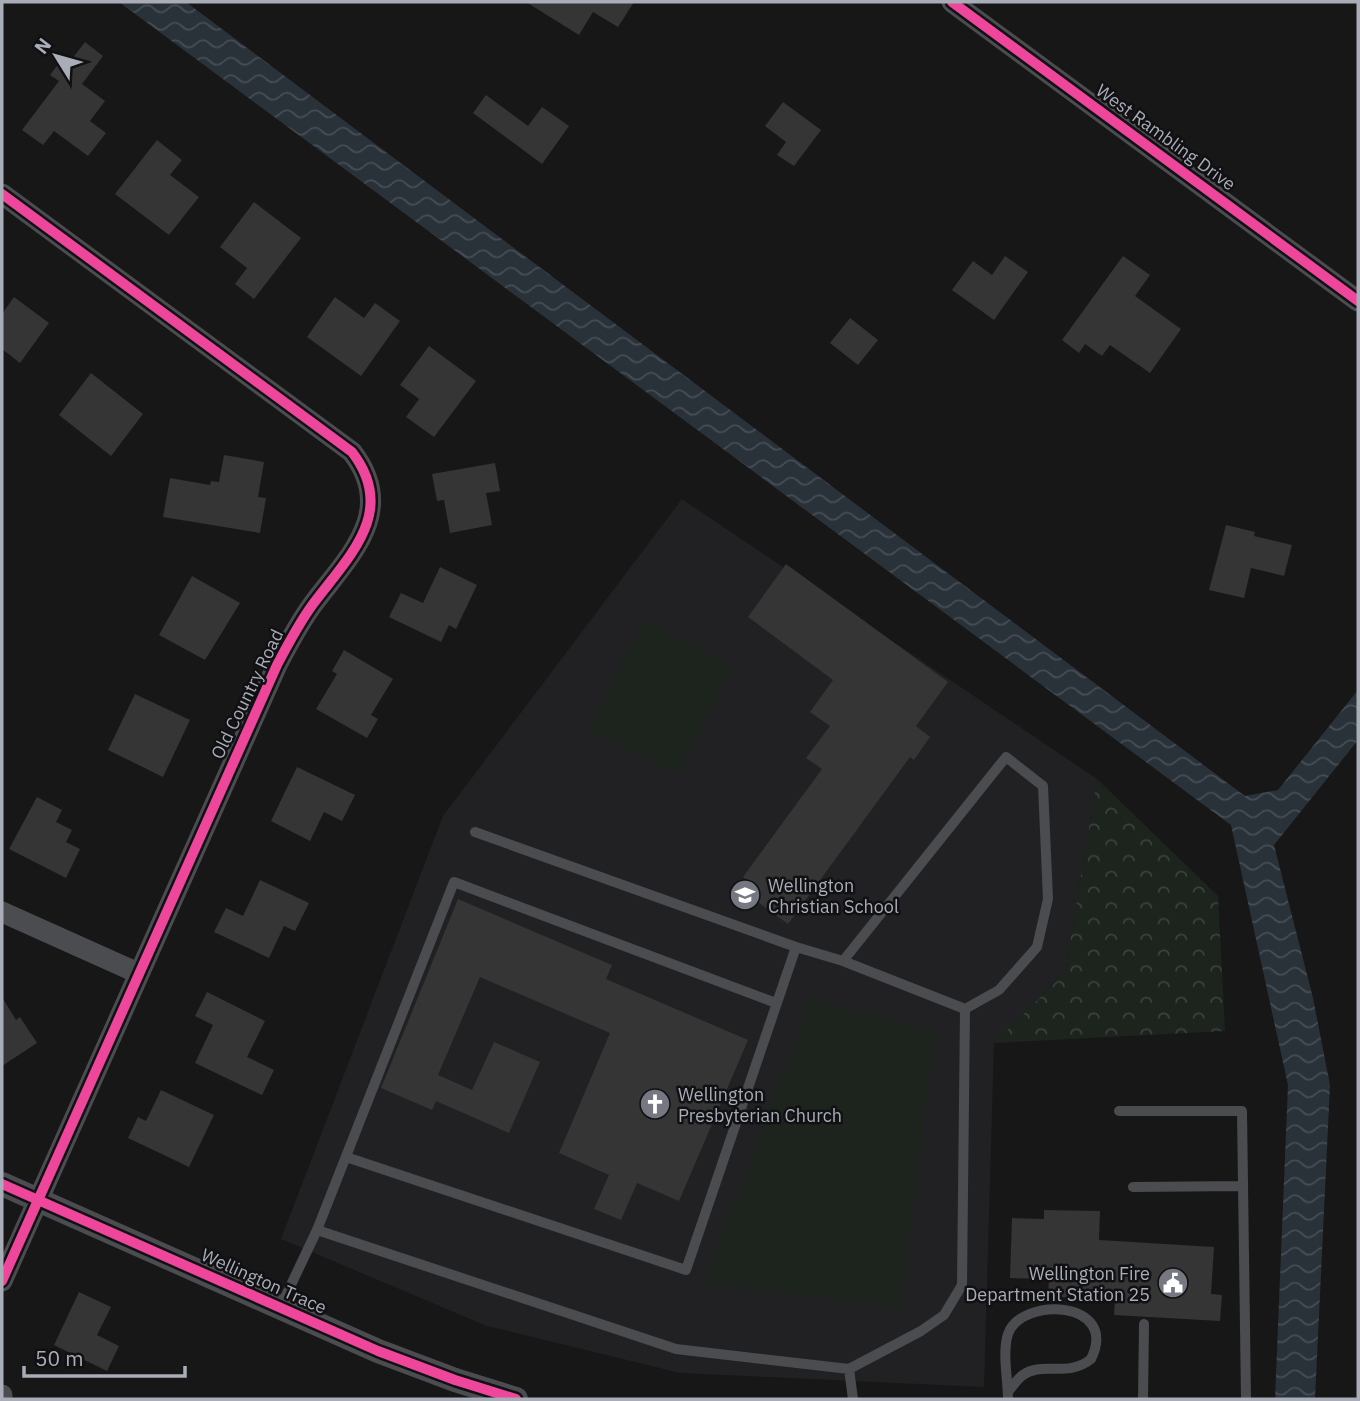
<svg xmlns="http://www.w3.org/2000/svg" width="1360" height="1401" font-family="'IBM Plex Sans',sans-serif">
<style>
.built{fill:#212123}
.forest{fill:url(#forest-crowns)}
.pitch{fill:#1d241e}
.water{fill:url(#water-waves)}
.building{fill:#353536}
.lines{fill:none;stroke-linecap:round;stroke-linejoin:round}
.service{stroke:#4b4c50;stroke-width:10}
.minor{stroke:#4b4c50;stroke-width:21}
.tertiary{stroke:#4b4c50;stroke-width:24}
.cycleway-casing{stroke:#111113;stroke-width:15}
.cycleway{stroke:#ed469a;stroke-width:10}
.labels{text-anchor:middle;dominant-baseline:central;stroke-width:5;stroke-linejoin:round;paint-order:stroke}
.street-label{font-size:18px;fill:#a8adb8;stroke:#111113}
.poi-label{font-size:18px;fill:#a8adb8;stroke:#111113;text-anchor:start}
</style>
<defs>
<pattern id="forest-crowns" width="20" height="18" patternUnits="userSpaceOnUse" patternTransform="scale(1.75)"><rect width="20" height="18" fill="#1d241e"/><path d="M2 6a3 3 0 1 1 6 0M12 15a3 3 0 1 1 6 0" fill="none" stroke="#3b413d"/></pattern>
<pattern id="water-waves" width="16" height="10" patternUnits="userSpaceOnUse" patternTransform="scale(1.75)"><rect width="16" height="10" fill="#2a3239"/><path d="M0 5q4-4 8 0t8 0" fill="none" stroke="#464d54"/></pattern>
</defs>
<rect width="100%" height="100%" fill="#171717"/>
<path class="built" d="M 682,499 L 1097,779 L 1065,973 L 994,1043 L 984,1387 L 680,1373 L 487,1326 L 281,1239 L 443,816 Z"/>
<path class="forest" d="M 1097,779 L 1218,896 L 1225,1031 L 994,1043 L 1065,973 Z"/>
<path class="pitch" d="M 643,621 L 733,667 L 678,774 L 588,729 Z
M 811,998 L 935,1034 L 900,1307 L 704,1283 Z"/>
<path class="water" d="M 119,2 L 186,2 L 1245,796 L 1278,790 L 1358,690 L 1358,740 L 1274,845 L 1313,998 L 1330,1085 L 1315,1399 L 1275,1399 L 1288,1085 L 1231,825 Z"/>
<path class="building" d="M 526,2 L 634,2 L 618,27 L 593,12 L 579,35 Z
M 85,42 L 103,56 L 82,84 L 105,101 L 90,121 L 106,133 L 88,156 L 54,131 L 43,145 L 22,130 L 59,81 L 50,75 L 62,59 L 68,64 Z
M 486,95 L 528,126 L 542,107 L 569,126 L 542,164 L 473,113 Z
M 783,102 L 821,130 L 794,166 L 777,155 L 786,142 L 765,126 Z
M 157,140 L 182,160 L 170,175 L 199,197 L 169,235 L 115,194 Z
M 254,202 L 301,238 L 254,299 L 235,284 L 247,268 L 220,247 Z
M 1005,256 L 1028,272 L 994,320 L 952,290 L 973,261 L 992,275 Z
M 1123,256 L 1150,275 L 1135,296 L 1181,329 L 1150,373 L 1110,345 L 1102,356 L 1085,344 L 1079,353 L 1062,340 Z
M 14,297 L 49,323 L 20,363 L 2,349 L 2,314 Z
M 335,297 L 364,318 L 375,303 L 400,321 L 361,376 L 307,337 Z
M 850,318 L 878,340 L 858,365 L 830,343 Z
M 429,346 L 476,381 L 434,437 L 406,417 L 419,399 L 400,385 Z
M 91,373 L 143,414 L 111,456 L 59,415 Z
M 224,455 L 264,462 L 258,497 L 266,498 L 260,533 L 163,517 L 170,478 L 210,485 L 211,481 L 219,482 Z
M 495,463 L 500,491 L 486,493 L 492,525 L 450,533 L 444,500 L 437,501 L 432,474 Z
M 1226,525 L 1255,532 L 1254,536 L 1292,545 L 1284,576 L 1251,568 L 1244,598 L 1209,590 Z
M 786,564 L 948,682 L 916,726 L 930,737 L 914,760 L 910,757 L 788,924 L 744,892 L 750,882 L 743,877 L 822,769 L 806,758 L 830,726 L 810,712 L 833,680 L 748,617 Z
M 440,567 L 477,585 L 456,629 L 449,625 L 441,642 L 389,617 L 401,593 L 423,603 Z
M 192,576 L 240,603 L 205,660 L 159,635 Z
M 344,650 L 393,679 L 371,715 L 378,719 L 367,738 L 316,709 L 337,674 L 332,671 Z
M 135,694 L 190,720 L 163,777 L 108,750 Z
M 297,767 L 355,795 L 342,821 L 324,812 L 310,841 L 271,821 Z
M 37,797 L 62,810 L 56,822 L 72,830 L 66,842 L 80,849 L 66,878 L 9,849 Z
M 260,880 L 309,903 L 295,931 L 284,926 L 269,958 L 214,932 L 226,908 L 243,916 Z
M 458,899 L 612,965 L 606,979 L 748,1040 L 679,1201 L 637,1183 L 621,1220 L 594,1209 L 609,1175 L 559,1153 L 610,1033 L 480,977 L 438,1075 L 472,1090 L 494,1042 L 540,1062 L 509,1133 L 436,1101 L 432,1110 L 381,1088 Z
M 207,992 L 265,1021 L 247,1057 L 274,1070 L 262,1095 L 195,1063 L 213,1025 L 195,1016 Z
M 2,997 L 16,1020 L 20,1017 L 37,1043 L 2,1066 Z
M 161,1090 L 214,1115 L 189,1167 L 128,1138 L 138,1117 L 146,1121 Z
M 1044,1210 L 1100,1211 L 1099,1240 L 1214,1247 L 1211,1294 L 1222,1295 L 1220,1321 L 1114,1315 L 1115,1299 L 1048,1297 L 1049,1279 L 1010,1278 L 1012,1218 L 1044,1219 Z
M 79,1292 L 111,1307 L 97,1335 L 119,1346 L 107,1371 L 54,1345 Z"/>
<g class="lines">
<path class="service" d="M 475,832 L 796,947 L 843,961 L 965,1009
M 843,961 L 1006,757 L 1043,786 L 1048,899 L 1037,947 L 999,990 L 965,1009
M 1119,1111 L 1242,1111 L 1246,1399
M 346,1157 L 686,1270 L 796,947
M 1133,1187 L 1243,1186
M 317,1230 L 676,1349 L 849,1369 L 921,1331 L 944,1315 L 962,1285 L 965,1009
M 280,1308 L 317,1230 L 454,882 L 776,1003
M 849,1369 L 853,1399
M 1008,1392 C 1013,1386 1017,1379 1023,1375 C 1041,1361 1068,1378 1091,1359 C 1120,1300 1021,1296 1008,1334 C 1002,1353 1008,1379 1008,1399
M 1143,1399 L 1144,1324"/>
<path class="minor" d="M 952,2 L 1358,301
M 2,194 L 352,452 C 398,512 349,556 313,604 C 299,623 288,644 277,665 L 2,1281
M 2,912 L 138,973
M 2,1395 L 2,1399"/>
<path class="tertiary" d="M 2,1184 L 378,1351 L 455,1380 L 516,1399"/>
<g class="cycleway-casing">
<path id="cycleway" d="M 952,2 L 1358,301
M 2,194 L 352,452 C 398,512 349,556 313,604 C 299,623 288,644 277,665 L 2,1281
M 2,1184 L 378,1351 L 455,1380 L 516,1399"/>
</g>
<use href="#cycleway" class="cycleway"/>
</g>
<defs>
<g id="school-disc" transform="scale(1.575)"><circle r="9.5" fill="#757880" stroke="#111113"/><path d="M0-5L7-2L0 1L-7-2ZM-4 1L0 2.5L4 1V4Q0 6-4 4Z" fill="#fff"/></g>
<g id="church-disc" transform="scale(1.575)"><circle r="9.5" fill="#757880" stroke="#111113"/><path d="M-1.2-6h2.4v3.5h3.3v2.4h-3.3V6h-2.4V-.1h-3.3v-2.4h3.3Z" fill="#fff"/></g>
<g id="civic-disc" transform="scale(1.575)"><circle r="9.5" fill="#757880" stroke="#111113"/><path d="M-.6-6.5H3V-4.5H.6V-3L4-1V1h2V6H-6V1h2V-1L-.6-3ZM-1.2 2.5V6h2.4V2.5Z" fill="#fff"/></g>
</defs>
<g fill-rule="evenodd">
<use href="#school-disc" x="745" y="895"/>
<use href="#church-disc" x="655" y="1104"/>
<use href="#civic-disc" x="1173" y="1283"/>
</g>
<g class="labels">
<g class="street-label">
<text transform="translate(1166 137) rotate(36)">West Rambling Drive</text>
<text transform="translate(247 694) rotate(-64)">Old Country Road</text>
<text transform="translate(264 1281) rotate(24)">Wellington Trace</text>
</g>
<g class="poi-label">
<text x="768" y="885">Wellington<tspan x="768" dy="21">Christian School</tspan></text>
<text x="678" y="1094">Wellington<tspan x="678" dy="21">Presbyterian Church</tspan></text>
<text x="1150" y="1273" text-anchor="end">Wellington Fire<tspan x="1150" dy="21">Department Station 25</tspan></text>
</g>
</g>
<rect width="1360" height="1401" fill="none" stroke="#a8adb8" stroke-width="7"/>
<g transform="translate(56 56) rotate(307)" stroke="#111113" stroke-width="5" paint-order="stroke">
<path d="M0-5L12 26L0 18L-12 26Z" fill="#a8adb8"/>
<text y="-10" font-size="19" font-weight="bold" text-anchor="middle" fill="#a8adb8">N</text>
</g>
<path d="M24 1366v10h161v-10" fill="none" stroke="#a8adb8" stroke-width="3.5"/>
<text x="35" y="1366" font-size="21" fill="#a8adb8" stroke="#111113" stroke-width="5" paint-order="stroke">50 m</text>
</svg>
